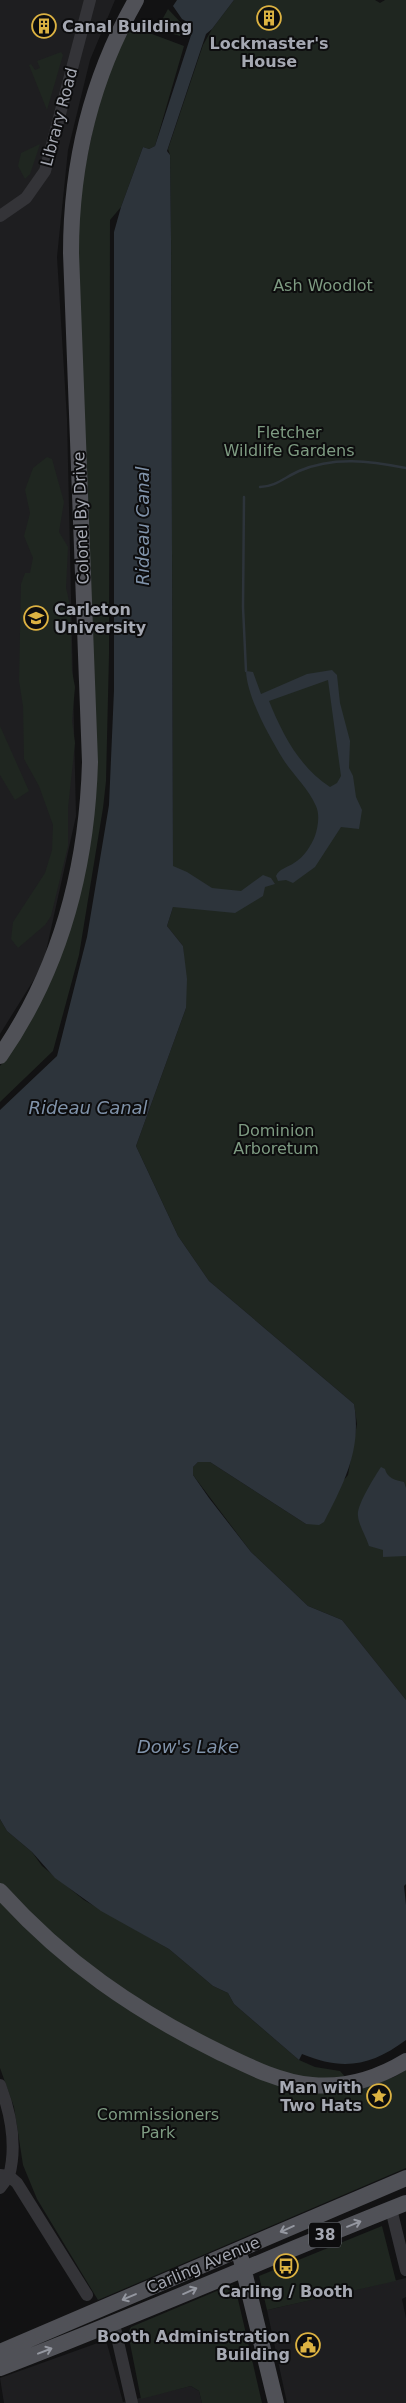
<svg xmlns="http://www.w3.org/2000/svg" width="406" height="2403" font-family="'DejaVu Sans',sans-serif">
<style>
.built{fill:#1e1e20}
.green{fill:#1f2620}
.water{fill:#2d343b;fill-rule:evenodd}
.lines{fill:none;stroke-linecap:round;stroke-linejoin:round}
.stream{stroke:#2d343b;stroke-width:2.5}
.minor{stroke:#343438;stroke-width:12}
.major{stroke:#505157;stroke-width:16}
.oneway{stroke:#9497a0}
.labels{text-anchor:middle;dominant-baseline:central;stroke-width:4;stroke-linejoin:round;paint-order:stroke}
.shield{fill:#0d0d0e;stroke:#777a81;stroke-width:1}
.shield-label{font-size:15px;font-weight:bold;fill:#a5a8b2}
.poi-label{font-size:16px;font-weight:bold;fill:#a5a8b2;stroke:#0d0d0e;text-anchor:start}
.street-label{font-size:16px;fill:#a5a8b2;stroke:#0d0d0e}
.park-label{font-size:16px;fill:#7e9b82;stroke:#0d0d0e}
.water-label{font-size:18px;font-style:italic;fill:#8093aa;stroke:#0d0d0e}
</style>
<rect width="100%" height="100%" fill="#121213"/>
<path class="built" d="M 0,0 L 115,0 L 90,60 L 68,150 L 57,257 L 67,419 L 76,816 L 43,965 L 0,1034 Z
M 406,2278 L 406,2297 L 402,2299 L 406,2318 L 406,2403 L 287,2403 L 267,2310 Z
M 106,2340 L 123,2402 L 191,2386 L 199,2391 L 202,2403 L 4,2403 L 0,2378 Z"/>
<path class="green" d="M 234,0 L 375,0 L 380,3 L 385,0 L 406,0 L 406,1700 L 342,1620 L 308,1606 L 251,1552 L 193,1475 L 193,1467 L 198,1462 L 210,1462 L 306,1524 L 348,1475 L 357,1424 L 354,1404 L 209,1281 L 178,1236 L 136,1146 L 186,1008 L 183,946 L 167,926 L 173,907 L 173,867 L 171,238 L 170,155 L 168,149 L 203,45 L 212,29 Z
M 168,9 L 183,25 L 180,36 L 166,32 L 161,28 L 162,20 Z
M 131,21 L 152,34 L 184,46 L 155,146 L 149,149 L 143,147 L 121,207 L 110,220 L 109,655 L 106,781 L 103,808 L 79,955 L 53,1051 L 0,1102 L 0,1066 L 11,1052 L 88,858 L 78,307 L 79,196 L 102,86 Z
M 61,52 L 63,55 L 47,110 L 29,65 L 31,64 L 35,70 L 40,68 L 37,61 Z
M 40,144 L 30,174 L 25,179 L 18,166 L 21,153 Z
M 47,457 L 52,459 L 64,502 L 59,532 L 68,547 L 66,588 L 70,605 L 72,671 L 75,687 L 72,721 L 75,743 L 68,808 L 68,846 L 51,916 L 45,925 L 18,948 L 11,939 L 13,922 L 45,873 L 52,850 L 53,825 L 39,786 L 24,759 L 23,706 L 19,681 L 21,584 L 25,573 L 30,573 L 33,558 L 24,536 L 30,513 L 25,490 L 33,468 Z
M 0,726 L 29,791 L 15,800 L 0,775 Z
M 0,1819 L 7,1831 L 32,1852 L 42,1866 L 84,1900 L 169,1949 L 213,1986 L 228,1993 L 234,2004 L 299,2060 L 315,2067 L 340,2071 L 356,2089 L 394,2077 L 406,2070 L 406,2168 L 98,2300 L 37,2199 L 23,2165 L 14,2107 L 0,2068 Z
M 382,2226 L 396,2281 L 267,2310 L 259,2276 Z
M 231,2285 L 234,2286 L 237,2295 L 262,2403 L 202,2403 L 199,2391 L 191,2386 L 141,2399 L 128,2333 L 131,2327 Z"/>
<path class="water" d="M 177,0 L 234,0 L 212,29 L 206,34 L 167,151 L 170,155 L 171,238 L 173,866 L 187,872 L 212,888 L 241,891 L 263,875 L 271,878 L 275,884 L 265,887 L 263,896 L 235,913 L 173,907 L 167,926 L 183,946 L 187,979 L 186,1008 L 136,1146 L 178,1236 L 209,1281 L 354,1404 C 362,1449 344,1483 324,1522 L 319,1525 L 306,1524 L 210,1462 L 198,1462 L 193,1467 L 193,1475 L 209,1498 L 251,1552 L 308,1606 L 342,1620 L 406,1700 L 406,1884 L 404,1886 L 406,1905 L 406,2040 C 371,2066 343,2071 302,2054 L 299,2060 L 234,2004 L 228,1993 L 213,1986 L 169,1949 L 101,1911 L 55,1878 L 32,1852 L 7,1831 L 0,1819 L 0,1110 L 57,1056 L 87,937 L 109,805 L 114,690 L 114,232 L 121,207 L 143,147 L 149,149 L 155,146 L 193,29 L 191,24 L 182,19 L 173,6 Z
M 332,670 L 337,675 L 340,703 L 350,741 L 349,768 L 353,776 L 356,797 L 362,810 L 359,829 L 341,827 L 315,867 L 293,883 L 286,880 L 278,881 L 276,876 C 279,869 288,867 294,863 C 304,857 311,846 315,836 C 318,827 320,815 316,806 C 309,789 293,775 283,759 C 269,736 247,697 246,671 L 253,672 L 261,694 L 307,674 ZM 328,680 L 341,776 L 337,783 L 330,787 C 299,767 282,733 269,701 Z
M 381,1467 L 385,1469 C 387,1478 395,1480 404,1482 L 406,1488 L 406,1556 L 383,1557 L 383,1550 L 369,1546 C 366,1536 359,1526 358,1516 C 356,1506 375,1476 381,1467 Z"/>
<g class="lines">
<path class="stream" d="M 260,487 C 275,487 285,477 299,471 C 334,456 370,461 406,468
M 244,497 L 243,607 L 246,671"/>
<path class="minor" d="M 0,216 L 26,198 L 45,171 L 90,0
M 0,2085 C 11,2114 17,2146 9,2176 L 17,2183 L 87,2295
M 0,2175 L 9,2176 L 0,2188
M 391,2209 L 406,2270
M 114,2324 L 132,2403"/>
<path class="major" d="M 0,1056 C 61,968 87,868 90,762 L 71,253 C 71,164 92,77 136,0
M 0,1891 C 64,1962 134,2010 219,2052 C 248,2066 279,2082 312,2085 C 345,2088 378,2078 406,2061
M 241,2259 L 276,2403
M 0,2352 L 406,2178
M 0,2368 C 136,2316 270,2257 406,2203"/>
</g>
<defs><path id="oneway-shaft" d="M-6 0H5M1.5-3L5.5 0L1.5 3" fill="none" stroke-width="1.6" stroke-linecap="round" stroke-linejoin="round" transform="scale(1.25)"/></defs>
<g class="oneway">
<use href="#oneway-shaft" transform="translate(354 2224) rotate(-22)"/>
<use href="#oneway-shaft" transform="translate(287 2229) rotate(156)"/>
<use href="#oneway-shaft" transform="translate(190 2291) rotate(-24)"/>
<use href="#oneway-shaft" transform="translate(129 2297) rotate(157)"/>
<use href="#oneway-shaft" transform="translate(45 2351) rotate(-21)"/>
</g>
<defs>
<g id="building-ring" transform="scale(1.25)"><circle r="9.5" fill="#0d0d0e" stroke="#dcb242" stroke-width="1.5"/><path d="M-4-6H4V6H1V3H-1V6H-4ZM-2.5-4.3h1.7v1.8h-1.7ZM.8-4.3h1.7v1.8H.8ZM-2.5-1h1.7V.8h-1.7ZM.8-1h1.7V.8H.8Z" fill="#dcb242"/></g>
<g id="university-ring" transform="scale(1.25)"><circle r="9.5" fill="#0d0d0e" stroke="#dcb242" stroke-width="1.5"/><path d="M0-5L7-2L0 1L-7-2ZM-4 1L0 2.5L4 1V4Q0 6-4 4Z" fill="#dcb242"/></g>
<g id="sight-ring" transform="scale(1.25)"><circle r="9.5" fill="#0d0d0e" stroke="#dcb242" stroke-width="1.5"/><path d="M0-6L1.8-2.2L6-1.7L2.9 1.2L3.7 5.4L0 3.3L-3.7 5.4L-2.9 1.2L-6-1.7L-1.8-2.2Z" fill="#dcb242"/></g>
<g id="bus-ring" transform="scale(1.25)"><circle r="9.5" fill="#0d0d0e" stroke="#dcb242" stroke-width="1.5"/><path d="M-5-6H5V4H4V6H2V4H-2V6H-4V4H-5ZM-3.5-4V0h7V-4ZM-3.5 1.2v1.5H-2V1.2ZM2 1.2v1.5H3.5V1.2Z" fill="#dcb242"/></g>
<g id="civic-ring" transform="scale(1.25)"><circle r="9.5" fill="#0d0d0e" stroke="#dcb242" stroke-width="1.5"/><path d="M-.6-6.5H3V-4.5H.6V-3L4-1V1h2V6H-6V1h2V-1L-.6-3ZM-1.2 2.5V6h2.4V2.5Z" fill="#dcb242"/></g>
</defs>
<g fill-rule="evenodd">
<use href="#building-ring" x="269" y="18"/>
<use href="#building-ring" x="44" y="26"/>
<use href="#university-ring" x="36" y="618"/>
<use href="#sight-ring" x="379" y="2096"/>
<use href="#bus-ring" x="286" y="2266"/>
<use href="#civic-ring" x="308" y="2345"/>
</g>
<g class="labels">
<rect class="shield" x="309" y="2222.5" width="32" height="25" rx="4"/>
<g class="shield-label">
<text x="325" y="2235">38</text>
</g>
<g class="poi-label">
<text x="62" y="26">Canal Building</text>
<text x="269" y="43" text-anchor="middle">Lockmaster's<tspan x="269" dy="18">House</tspan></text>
<text x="54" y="609">Carleton<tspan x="54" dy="18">University</tspan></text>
<text x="362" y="2087" text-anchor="end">Man with<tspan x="362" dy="18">Two Hats</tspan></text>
<text x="286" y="2291" text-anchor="middle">Carling / Booth</text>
<text x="290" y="2336" text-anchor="end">Booth Administration<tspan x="290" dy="18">Building</tspan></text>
</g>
<g class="street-label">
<text transform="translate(59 117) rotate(-75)">Library Road</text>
<text transform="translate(81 518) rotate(-92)">Colonel By Drive</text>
<text transform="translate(203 2265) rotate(-23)">Carling Avenue</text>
</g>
<g class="park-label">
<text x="323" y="285">Ash Woodlot</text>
<text x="289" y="432">Fletcher<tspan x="289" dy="18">Wildlife Gardens</tspan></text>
<text x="276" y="1130">Dominion<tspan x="276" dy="18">Arboretum</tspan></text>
<text x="158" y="2114">Commissioners<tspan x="158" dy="18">Park</tspan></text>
</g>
<g class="water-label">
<text transform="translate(142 526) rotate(-90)">Rideau Canal</text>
<text x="88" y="1107">Rideau Canal</text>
<text x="188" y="1746">Dow's Lake</text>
</g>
</g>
</svg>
